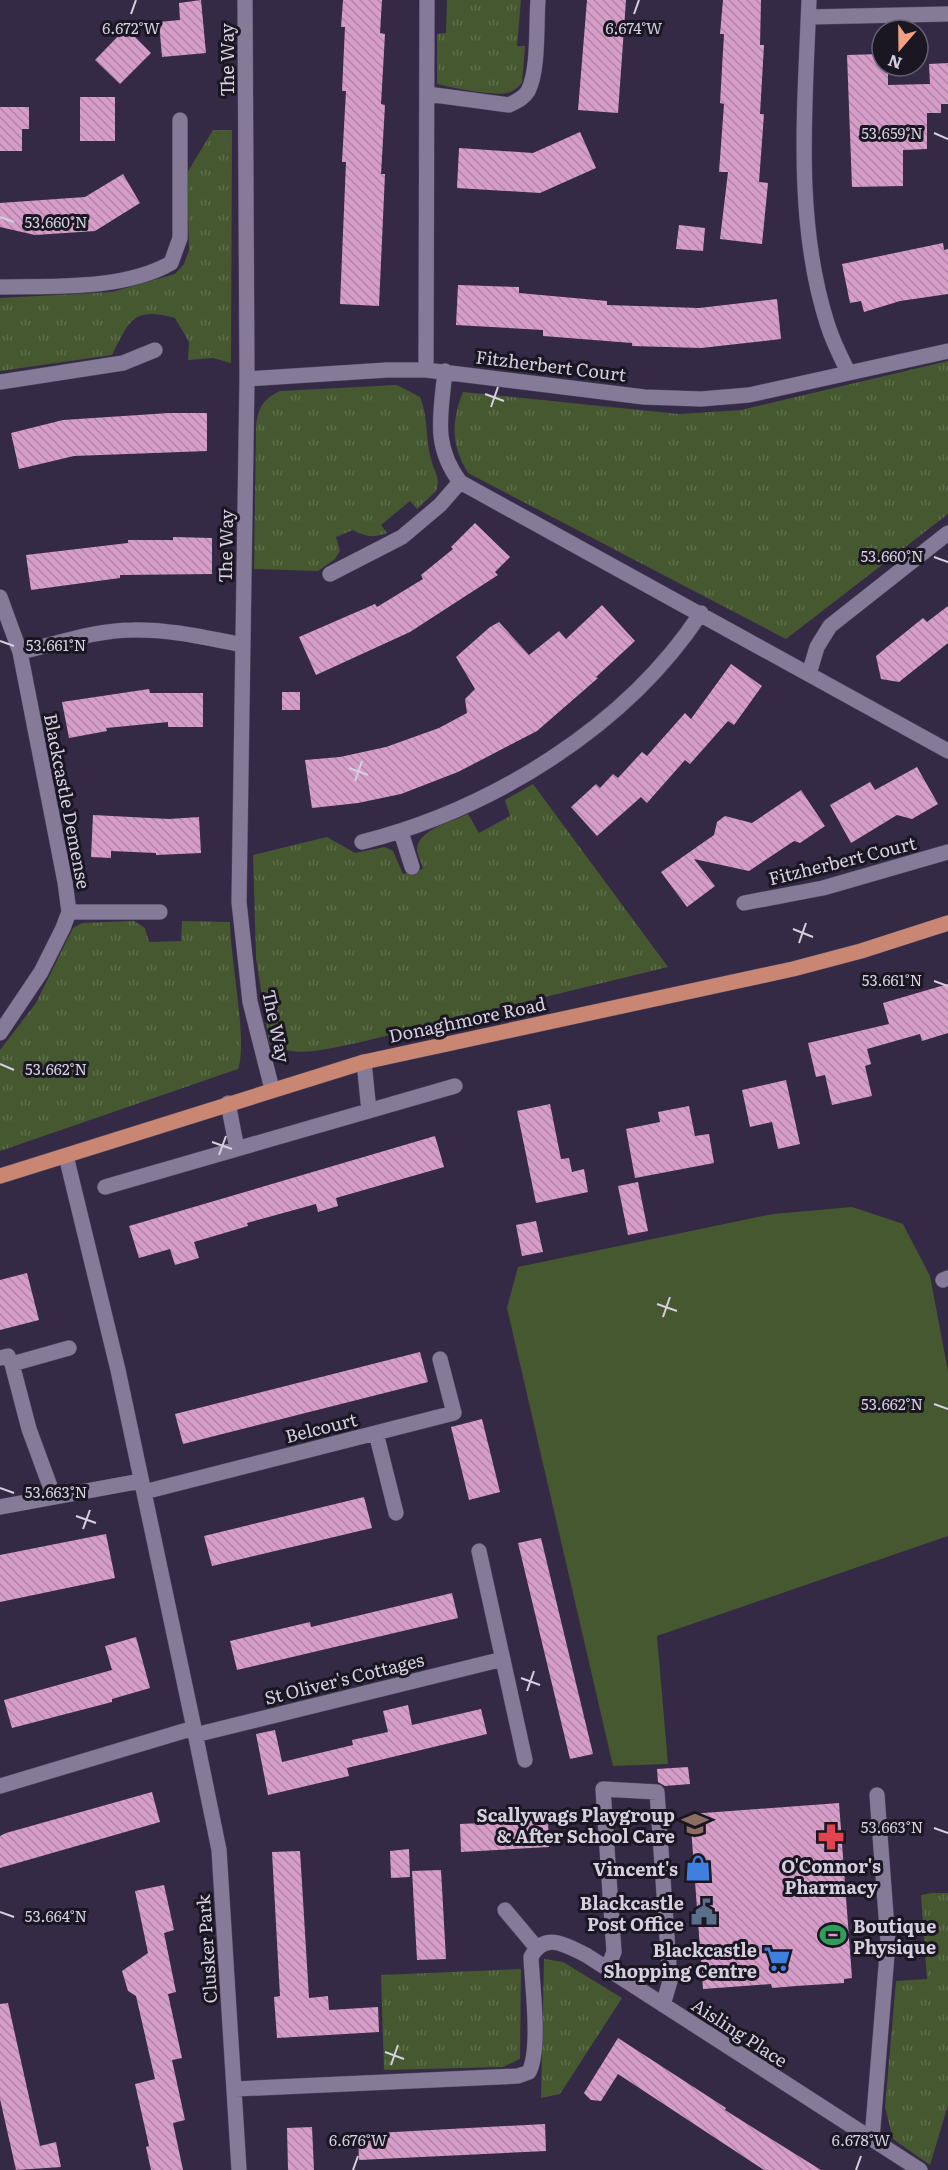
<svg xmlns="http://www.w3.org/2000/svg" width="948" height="2170" font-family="Literata,serif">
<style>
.grass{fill:url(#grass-tufts)}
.garden{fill:#45582f}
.building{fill:url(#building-back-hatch)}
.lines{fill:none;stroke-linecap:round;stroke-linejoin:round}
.minor-casing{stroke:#51475e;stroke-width:16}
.major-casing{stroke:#51475e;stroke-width:16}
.minor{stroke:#867a99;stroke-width:15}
.major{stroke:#c98773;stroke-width:15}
.ticks{fill:none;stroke:#d5cfe0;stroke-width:2}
.labels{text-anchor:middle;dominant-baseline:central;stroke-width:6;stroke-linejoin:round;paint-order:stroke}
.street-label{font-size:18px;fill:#d5cfe0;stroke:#1a1622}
.poi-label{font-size:18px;font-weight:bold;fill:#d5cfe0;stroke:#1a1622;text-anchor:end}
.ticks-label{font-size:15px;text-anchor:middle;fill:#d5cfe0;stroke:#1a1622;stroke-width:6;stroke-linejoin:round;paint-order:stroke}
</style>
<defs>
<pattern id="grass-tufts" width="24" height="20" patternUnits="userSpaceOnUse" patternTransform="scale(1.5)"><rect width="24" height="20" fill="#45582f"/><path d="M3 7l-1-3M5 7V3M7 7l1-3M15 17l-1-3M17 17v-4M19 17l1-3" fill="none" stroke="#5f6f4d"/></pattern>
<pattern id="building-back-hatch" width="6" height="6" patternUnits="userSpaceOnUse" patternTransform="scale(1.5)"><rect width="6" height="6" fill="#d69dc8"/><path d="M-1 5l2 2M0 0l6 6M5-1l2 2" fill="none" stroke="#b085a7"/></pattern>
</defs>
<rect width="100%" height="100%" fill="#352a45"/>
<path class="grass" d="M 447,0 L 521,0 L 517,46 L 525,46 L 522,83 C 518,87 513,92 507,93 C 489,96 455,88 437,84 L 437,34 L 446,33 Z
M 213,130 L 232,130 L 231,363 L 213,358 L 188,360 L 189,342 L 175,318 C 132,306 129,322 112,355 L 0,371 L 0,298 L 112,292 L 175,274 L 184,264 L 189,250 L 187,173 Z
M 948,361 L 948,514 L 786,639 L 468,473 C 451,445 451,422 463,392 L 679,414 L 741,410 Z
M 397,385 L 420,397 C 429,420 425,437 431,459 C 434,473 441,476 436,491 L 417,509 L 410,501 L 381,525 L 387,533 C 374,538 365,537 353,530 L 336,537 L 340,551 L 335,559 L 318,571 L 254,569 L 256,426 C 258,408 263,399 280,391 Z
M 533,784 L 668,967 L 357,1043 C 328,1048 295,1060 269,1043 L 256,958 L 253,855 L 327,837 L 355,853 L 385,847 L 393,851 L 403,874 L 423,869 C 422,863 418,857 417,851 C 416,830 453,821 468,814 L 479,833 L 510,816 L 505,800 Z
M 134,921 L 145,928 L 149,942 L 181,941 L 182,921 L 230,922 C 230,958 248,1042 238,1069 L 0,1151 L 0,1050 L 36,1003 L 73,928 L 82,923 Z
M 932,1893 L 948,1893 L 948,2105 L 930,2165 L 893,2139 L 885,2107 L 896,1981 L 927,1979 L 921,1895 Z
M 544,1959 L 563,1962 L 622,1998 L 560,2094 L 541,2098 Z
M 521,1969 L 520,2059 L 503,2067 L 384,2070 L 381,1975 Z"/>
<path class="garden" d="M 852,1207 L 903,1224 L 930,1276 L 948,1371 L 948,1536 L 657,1636 L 668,1764 L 613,1766 L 507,1308 L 518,1267 L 773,1214 Z"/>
<path class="building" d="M 201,0 L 206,53 L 162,57 L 159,22 L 180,20 L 179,3 Z
M 343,0 L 382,0 L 380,33 L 385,34 L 381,104 L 385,105 L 381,174 L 385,174 L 379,306 L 340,304 L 346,162 L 342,162 L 346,91 L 342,91 L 345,27 L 341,27 Z
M 587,0 L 626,0 L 618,113 L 578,110 Z
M 723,0 L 761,0 L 760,45 L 764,45 L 760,114 L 764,114 L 759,182 L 768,183 L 762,244 L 720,239 L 728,172 L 719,172 L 724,104 L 720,103 L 724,34 L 720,34 Z
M 126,28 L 151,53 L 120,84 L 95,60 Z
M 882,54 L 882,66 L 888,66 L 888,85 L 930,84 L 929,64 L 948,63 L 948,104 L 941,104 L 941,113 L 927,113 L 927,149 L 903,150 L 903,186 L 852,187 L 847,55 Z
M 80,97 L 115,97 L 115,141 L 80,141 Z
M 0,107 L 29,107 L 29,129 L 22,129 L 22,151 L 0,151 Z
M 580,132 L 596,168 L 540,193 L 457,188 L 459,148 L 533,153 Z
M 123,174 L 140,203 L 95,231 L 35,235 L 0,227 L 0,203 L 85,197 Z
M 679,225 L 705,228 L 703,251 L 676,249 Z
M 943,243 L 944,250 L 948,249 L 948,294 L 900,301 L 864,312 L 861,301 L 850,303 L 842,264 Z
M 458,285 L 519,287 L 519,293 L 607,301 L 607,305 L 699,308 L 777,299 L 781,339 L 701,348 L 632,346 L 632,343 L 543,336 L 543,330 L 456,325 Z
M 169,413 L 207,413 L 207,451 L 74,456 L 19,469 L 11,433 L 63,420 Z
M 475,523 L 510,557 L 495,572 L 498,575 L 410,632 L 316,675 L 299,637 L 375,604 L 377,607 L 423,579 L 421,575 L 453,549 L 451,547 Z
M 173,537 L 212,538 L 212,574 L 120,575 L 120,578 L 31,590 L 26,555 L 128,543 L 128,540 L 173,540 Z
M 602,605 L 635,641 L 596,677 L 598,678 L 537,731 L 458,772 L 401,794 L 358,803 L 312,808 L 305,760 L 340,757 L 386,747 L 439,728 L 467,713 L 465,699 L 475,689 L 456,657 L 490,627 L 499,622 L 529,655 L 559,631 L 566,639 Z
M 948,606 L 948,643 L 899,682 L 881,679 L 876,656 L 923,618 L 927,622 Z
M 731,664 L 762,686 L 734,725 L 728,721 L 690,764 L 685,760 L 647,803 L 641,797 L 597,836 L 571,807 L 596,784 L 600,788 L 613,774 L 618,778 L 642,752 L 647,756 L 685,713 L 691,719 Z
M 149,689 L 150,693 L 203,693 L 203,727 L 168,727 L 168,722 L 106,728 L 107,731 L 69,738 L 62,702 Z
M 282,692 L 300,692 L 300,710 L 282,710 Z
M 917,767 L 938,804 L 912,819 L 897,815 L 851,843 L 830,805 L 870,782 L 875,790 Z
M 801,790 L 825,826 L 800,843 L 794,841 L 749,871 L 694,859 L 715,886 L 687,907 L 661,872 L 714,835 L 717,822 L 725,816 L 752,823 Z
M 93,815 L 169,819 L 199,817 L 201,853 L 156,855 L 156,853 L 111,851 L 111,858 L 91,857 Z
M 948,984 L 948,1033 L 922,1041 L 920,1034 L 867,1049 L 871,1064 L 865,1066 L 872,1096 L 832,1105 L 825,1075 L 816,1077 L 808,1043 L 889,1024 L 883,1003 Z
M 786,1080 L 800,1144 L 778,1149 L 772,1122 L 750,1127 L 742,1090 Z
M 550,1104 L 561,1159 L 569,1158 L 572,1172 L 584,1169 L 588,1192 L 536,1203 L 517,1111 Z
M 689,1106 L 695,1136 L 709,1134 L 714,1163 L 635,1178 L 626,1129 L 660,1122 L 658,1112 Z
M 435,1136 L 444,1167 L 336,1198 L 338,1206 L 318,1212 L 316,1204 L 247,1223 L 248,1226 L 194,1242 L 199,1258 L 175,1265 L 170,1249 L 139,1258 L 129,1226 Z
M 638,1182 L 648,1231 L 628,1235 L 618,1186 Z
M 536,1221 L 543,1252 L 522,1256 L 516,1225 Z
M 27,1273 L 39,1320 L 0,1330 L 0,1280 Z
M 420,1352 L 428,1382 L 183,1444 L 175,1414 Z
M 482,1419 L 500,1492 L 469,1500 L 451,1427 Z
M 364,1497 L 372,1528 L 212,1566 L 204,1536 Z
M 106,1534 L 115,1578 L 0,1602 L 0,1555 Z
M 541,1538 L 593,1754 L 570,1759 L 518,1543 Z
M 452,1593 L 458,1618 L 237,1670 L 230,1641 L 310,1622 L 311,1627 Z
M 136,1637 L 150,1688 L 112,1699 L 112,1702 L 12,1728 L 4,1700 L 112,1670 L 105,1646 Z
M 408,1705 L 412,1725 L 481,1709 L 487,1734 L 347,1768 L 349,1776 L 268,1795 L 256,1734 L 275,1730 L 282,1762 L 353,1745 L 352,1740 L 388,1732 L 383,1711 Z
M 688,1767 L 690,1784 L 665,1786 L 658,1782 L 657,1769 Z
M 152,1792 L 160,1822 L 0,1868 L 0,1836 L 6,1833 Z
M 839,1803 L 852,1978 L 844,1979 L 844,1983 L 796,1986 L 772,1988 L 771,1984 L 703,1989 L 690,1814 Z
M 548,1820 L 549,1847 L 461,1852 L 460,1824 Z
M 409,1849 L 410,1877 L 391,1878 L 390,1851 Z
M 300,1851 L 309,1998 L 328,1996 L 329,2010 L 378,2007 L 379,2032 L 277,2038 L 274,1997 L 280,1996 L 272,1852 Z
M 441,1870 L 446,1959 L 417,1960 L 412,1871 Z
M 164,1885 L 174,1930 L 164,1933 L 176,1992 L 168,1994 L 182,2058 L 172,2060 L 185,2120 L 173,2123 L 183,2170 L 151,2170 L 146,2147 L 149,2146 L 135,2084 L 155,2079 L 136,1996 L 128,1991 L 122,1971 L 148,1953 L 135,1891 Z
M 8,2003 L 40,2146 L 56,2142 L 61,2167 L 16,2170 L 0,2099 L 0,2004 Z
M 618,2038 L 726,2108 L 725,2110 L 821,2170 L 764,2170 L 618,2074 L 601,2101 L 591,2100 L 584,2093 Z
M 545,2124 L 546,2151 L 359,2160 L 358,2134 Z
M 312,2127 L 314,2170 L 288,2170 L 287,2128 Z"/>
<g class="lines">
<g class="minor-casing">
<path id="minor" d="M 245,0 L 247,379 L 239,902 L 250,1002 L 272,1089
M 809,0 C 805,108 794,222 828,326 C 833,342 841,357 848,372
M 809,17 L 948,14
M 427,94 L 509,105 C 517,101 524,98 528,91 C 539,70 536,24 538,0
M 0,287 C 53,286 124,290 171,263 L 180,238 L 180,120
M 426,370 L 427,0
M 445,371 C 441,414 432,445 460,482 L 948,751
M 247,379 L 387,370 L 426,370 L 644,397 L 701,399 L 749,395 L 948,351
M 0,382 L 123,363 L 155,350
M 330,574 L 402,537 L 440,505 L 460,482
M 0,597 L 20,652 L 65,882 L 69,912 L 63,928 L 41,972 L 0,1033
M 20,652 C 57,644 95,630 133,630 C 170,629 207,638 243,645
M 809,674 L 817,647 L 830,626 L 948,533
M 401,832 L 412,867
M 362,842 C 492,809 626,727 701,613
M 744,903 L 823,888 L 948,852
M 69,912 L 160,912
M 364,1062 L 369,1111
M 228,1103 L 237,1149
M 105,1187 L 455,1086
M 943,1280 L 948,1278
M 0,1358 L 8,1356 L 12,1364 L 29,1429 L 54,1497
M 12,1364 L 69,1348
M 376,1433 L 396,1513
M 144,1492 L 454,1413 L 440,1359
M 0,1507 L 141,1481
M 479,1551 L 525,1760
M 194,1728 L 219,1850 L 239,2170
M 195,1735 L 503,1659
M 0,1786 L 194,1728 L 118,1370 L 66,1156
M 505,1910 L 536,1947
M 607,1969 L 614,1952 L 603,1789 L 657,1792 L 670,1981 L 663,2005
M 235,2089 L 518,2076 L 529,2072 C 541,2048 532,1985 531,1957 C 544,1931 566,1945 586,1955 L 920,2170
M 872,2139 L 888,1942 L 877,1795"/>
</g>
<g class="major-casing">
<path id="major" d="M 0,1176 L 364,1062 L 793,969 L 861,951 L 948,923"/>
</g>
<use href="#minor" class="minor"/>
<use href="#major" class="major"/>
</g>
<path class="ticks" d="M 131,14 L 136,0M 634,14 L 639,0M 934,133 L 948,139M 0,217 L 14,222M 485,394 L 504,401M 491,407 L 498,387M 934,557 L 948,562M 0,641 L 14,646M 349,768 L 368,775M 355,781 L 362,761M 793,929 L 813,937M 799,943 L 806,923M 934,981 L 948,986M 0,1064 L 14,1070M 212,1142 L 232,1149M 219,1155 L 226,1136M 657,1304 L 677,1311M 663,1317 L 670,1297M 934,1404 L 948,1409M 0,1488 L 14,1493M 76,1516 L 96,1523M 83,1529 L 90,1510M 521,1678 L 540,1685M 527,1691 L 534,1671M 934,1828 L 948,1833M 0,1912 L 14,1917M 385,2052 L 404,2059M 391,2065 L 398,2045M 353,2170 L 358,2156M 856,2170 L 861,2156"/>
<defs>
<g id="school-bare" transform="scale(2.07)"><path d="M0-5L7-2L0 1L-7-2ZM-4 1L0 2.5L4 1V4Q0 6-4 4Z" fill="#8d6e63" stroke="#1a1622" stroke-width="2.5" paint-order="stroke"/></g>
<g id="pharmacy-bare" transform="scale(2.07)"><path d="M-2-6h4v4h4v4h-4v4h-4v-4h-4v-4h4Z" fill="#e0444e" stroke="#1a1622" stroke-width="2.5" paint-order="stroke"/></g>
<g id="shop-bare" transform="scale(2.07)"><path d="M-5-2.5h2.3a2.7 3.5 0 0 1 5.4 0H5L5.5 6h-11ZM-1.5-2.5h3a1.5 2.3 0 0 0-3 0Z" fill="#3f7fe0" stroke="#1a1622" stroke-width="2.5" paint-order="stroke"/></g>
<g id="civic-bare" transform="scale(2.07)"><path d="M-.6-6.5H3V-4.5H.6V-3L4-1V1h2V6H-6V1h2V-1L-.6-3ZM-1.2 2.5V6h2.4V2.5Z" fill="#5c6f8a" stroke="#1a1622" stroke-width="2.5" paint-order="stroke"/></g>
<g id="stadium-bare" transform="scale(2.07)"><path d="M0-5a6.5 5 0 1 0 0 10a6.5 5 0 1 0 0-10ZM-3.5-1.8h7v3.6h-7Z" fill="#2e9e5b" stroke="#1a1622" stroke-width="2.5" paint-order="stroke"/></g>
<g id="supermarket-bare" transform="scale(2.07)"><path d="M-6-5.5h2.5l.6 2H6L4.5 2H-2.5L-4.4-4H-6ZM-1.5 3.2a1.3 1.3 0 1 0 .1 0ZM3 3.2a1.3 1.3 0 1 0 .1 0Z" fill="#3f7fe0" stroke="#1a1622" stroke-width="2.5" paint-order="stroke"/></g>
</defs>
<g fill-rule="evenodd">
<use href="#school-bare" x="695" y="1824"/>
<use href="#pharmacy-bare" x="831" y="1837"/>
<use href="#shop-bare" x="698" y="1868"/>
<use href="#civic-bare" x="704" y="1912"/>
<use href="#stadium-bare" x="833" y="1935"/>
<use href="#supermarket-bare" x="777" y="1959"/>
</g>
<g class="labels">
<g class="street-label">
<text transform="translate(226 60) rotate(-90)">The Way</text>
<text transform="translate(551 365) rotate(7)">Fitzherbert Court</text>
<text transform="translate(225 546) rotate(-89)">The Way</text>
<text transform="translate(68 801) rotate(79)">Blackcastle Demense</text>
<text transform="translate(842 860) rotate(-14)">Fitzherbert Court</text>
<text transform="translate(467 1019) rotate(-12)">Donaghmore Road</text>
<text transform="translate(277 1026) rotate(78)">The Way</text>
<text transform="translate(321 1427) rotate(-14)">Belcourt</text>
<text transform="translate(344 1678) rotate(-14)">St Oliver's Cottages</text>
<text transform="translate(206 1949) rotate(-94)">Clusker Park</text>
<text transform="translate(740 2032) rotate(33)">Aisling Place</text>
</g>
<g class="poi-label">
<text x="675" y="1814">Scallywags Playgroup<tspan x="675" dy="21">&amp; After School Care</tspan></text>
<text x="831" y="1865" text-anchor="middle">O'Connor's<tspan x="831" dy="21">Pharmacy</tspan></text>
<text x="678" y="1868">Vincent's</text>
<text x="684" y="1902">Blackcastle<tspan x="684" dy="21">Post Office</tspan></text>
<text x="853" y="1925" text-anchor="start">Boutique<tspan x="853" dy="21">Physique</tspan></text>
<text x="757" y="1949">Blackcastle<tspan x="757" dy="21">Shopping Centre</tspan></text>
</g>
</g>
<g class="ticks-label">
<text x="634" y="34">6.674°W</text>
<text x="131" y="34">6.672°W</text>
<text x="892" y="139">53.659°N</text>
<text x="56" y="228">53.660°N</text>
<text x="892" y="562">53.660°N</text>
<text x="56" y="651">53.661°N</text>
<text x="892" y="986">53.661°N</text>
<text x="56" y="1075">53.662°N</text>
<text x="892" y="1410">53.662°N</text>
<text x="56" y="1498">53.663°N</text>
<text x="892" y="1833">53.663°N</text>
<text x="56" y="1922">53.664°N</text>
<text x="358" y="2146">6.676°W</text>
<text x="861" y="2146">6.678°W</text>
</g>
<g transform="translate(900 48) rotate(200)"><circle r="28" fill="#1a1622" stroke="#65606e" stroke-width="1.5"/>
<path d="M0-4.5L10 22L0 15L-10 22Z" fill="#f39f84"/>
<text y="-9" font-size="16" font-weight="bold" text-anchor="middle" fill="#d5cfe0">N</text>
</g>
</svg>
